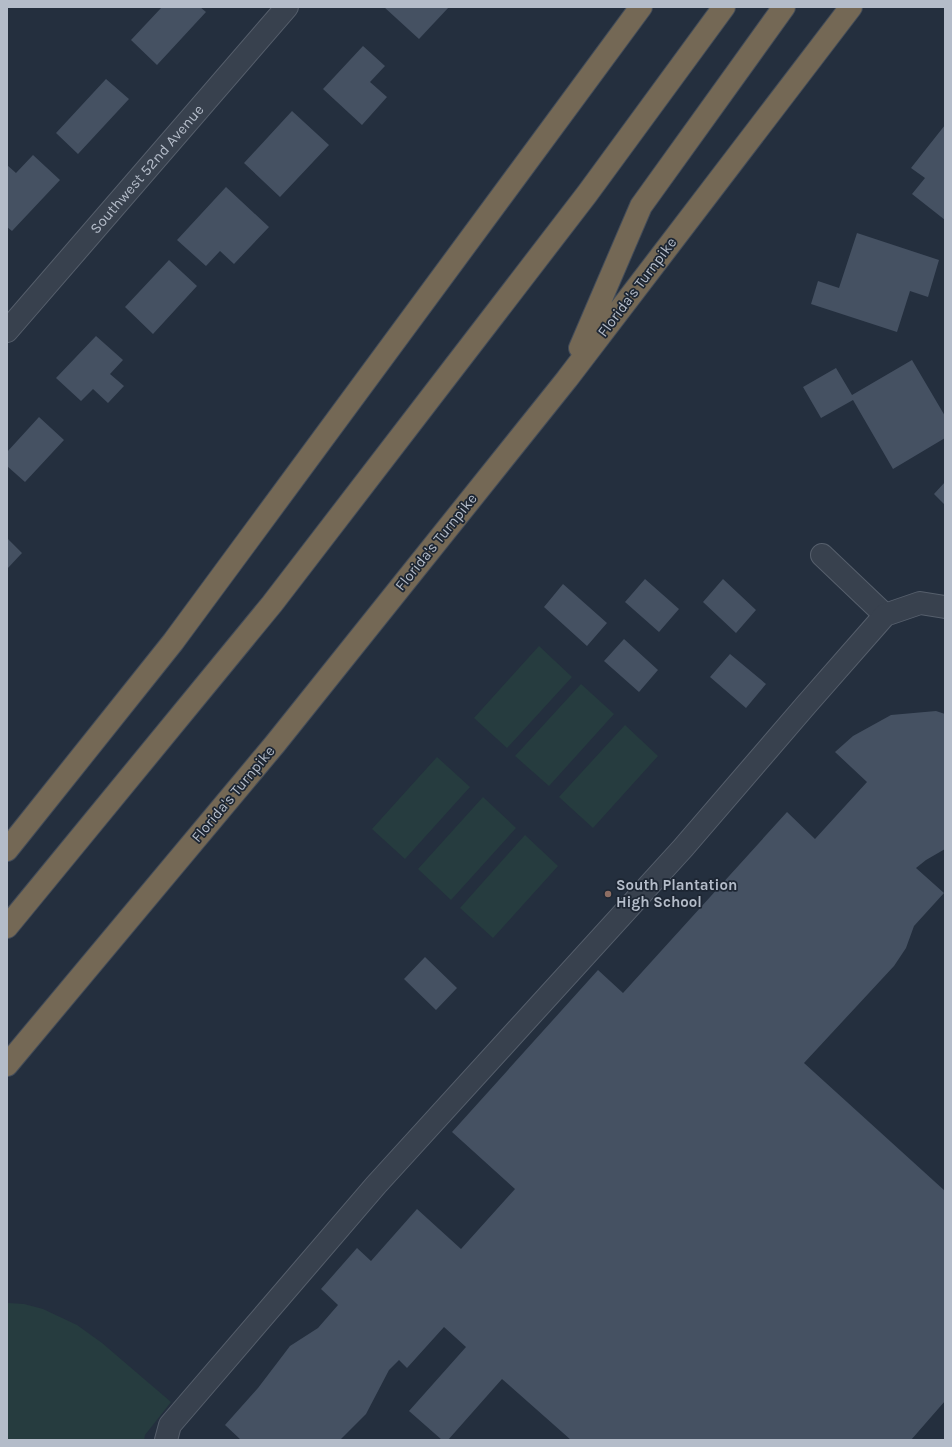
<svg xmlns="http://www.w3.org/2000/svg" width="952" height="1447" font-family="Karla,sans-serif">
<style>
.green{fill:#263c3f}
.building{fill:#455162}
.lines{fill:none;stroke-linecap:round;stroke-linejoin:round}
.minor-casing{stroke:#565f6c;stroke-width:24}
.highway-casing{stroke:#434c59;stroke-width:24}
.minor{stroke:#38414e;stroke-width:22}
.highway{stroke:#746855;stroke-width:22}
.education-dot{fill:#8d6e63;stroke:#1d2633;stroke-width:1.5}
.labels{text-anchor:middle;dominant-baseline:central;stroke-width:3.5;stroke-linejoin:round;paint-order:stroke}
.street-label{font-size:15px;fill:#b4bcc9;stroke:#1d2633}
.poi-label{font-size:15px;font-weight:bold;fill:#b4bcc9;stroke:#1d2633;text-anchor:start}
</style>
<rect width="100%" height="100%" fill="#242f3e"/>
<path class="green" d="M 539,646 L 572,677 L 507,748 L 474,718 Z
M 581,684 L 614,714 L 549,786 L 515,756 Z
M 625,725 L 658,756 L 593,828 L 559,797 Z
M 437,757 L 470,787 L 405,859 L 372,829 Z
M 483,797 L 516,828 L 451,900 L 418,869 Z
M 525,835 L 558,866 L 493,938 L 460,908 Z
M 8,1303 L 24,1304 L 43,1309 L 77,1325 L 102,1343 L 171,1402 L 145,1435 L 144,1440 L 7,1440 L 7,1304 Z"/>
<path class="building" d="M 162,7 L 200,7 L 206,12 L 157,65 L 131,40 Z
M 384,7 L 449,7 L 419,39 Z
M 363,46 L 385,66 L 370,82 L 387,97 L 362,125 L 323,89 Z
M 106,79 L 129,99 L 78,154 L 56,133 Z
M 292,111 L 329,145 L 280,197 L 244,163 Z
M 945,125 L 945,220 L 912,194 L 925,178 L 911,168 Z
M 33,155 L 60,180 L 12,231 L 7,227 L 7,165 L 16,173 Z
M 226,187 L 269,227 L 234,264 L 220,251 L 206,266 L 177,240 Z
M 857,233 L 939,260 L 928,297 L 910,291 L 897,332 L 811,304 L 818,281 L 839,288 Z
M 169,260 L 197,286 L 153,334 L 125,307 Z
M 96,336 L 123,360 L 110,374 L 124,386 L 108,403 L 93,389 L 81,401 L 56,378 Z
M 912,360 L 945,416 L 945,438 L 893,469 L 853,400 L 821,418 L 803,387 L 836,368 L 852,395 Z
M 39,417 L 64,440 L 25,482 L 7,466 L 7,452 Z
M 945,482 L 945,505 L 934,494 Z
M 7,538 L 22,553 L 7,569 Z
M 645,579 L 679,609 L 659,632 L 625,602 Z
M 723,579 L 756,610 L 736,633 L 703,602 Z
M 563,584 L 607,623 L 587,646 L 544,607 Z
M 624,639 L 658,670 L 639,692 L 604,661 Z
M 730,654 L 766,684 L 746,708 L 710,677 Z
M 936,711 L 945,714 L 945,849 L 926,860 L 916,868 L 944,893 L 914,926 L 906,948 L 894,966 L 804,1063 L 945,1191 L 945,1401 L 911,1440 L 571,1440 L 502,1379 L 448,1440 L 442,1440 L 409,1411 L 466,1347 L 444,1327 L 407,1368 L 399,1360 L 389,1370 L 366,1414 L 340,1440 L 241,1440 L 225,1425 L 258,1388 L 290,1346 L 318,1328 L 338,1305 L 321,1289 L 357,1248 L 371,1261 L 417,1209 L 461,1249 L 515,1189 L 452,1132 L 598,970 L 623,993 L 787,812 L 815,839 L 867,782 L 835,752 L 853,736 L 891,715 Z
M 425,957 L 457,988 L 436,1010 L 404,979 Z"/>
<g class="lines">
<g class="minor-casing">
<g id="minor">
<path id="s1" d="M 7,331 L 287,7"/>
<path d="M 822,555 L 885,615"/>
<path d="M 166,1440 L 170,1425 L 376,1185 L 683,848 L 806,705 L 885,615 L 920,603 L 945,607"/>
</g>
</g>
<g class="highway-casing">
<path id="highway" d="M 580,348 L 641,206 L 784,7
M 7,850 L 173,642 L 641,7
M 7,927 L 272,604 L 587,194 L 724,7
M 7,1065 L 275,744 L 567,379 L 851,7"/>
</g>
<use href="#minor" class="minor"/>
<use href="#highway" class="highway"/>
</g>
<circle class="education-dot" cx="608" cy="894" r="4"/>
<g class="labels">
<g class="street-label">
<text stroke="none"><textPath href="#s1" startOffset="214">Southwest 52nd Avenue</textPath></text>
<text transform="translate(637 287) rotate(-53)">Florida's Turnpike</text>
<text transform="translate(436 542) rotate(-51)">Florida's Turnpike</text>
<text transform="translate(233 794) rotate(-50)">Florida's Turnpike</text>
</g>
<g class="poi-label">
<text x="616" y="885">South Plantation<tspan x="616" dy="17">High School</tspan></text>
</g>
</g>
<rect width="952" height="1447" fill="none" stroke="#b4bcc9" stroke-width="16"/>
</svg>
